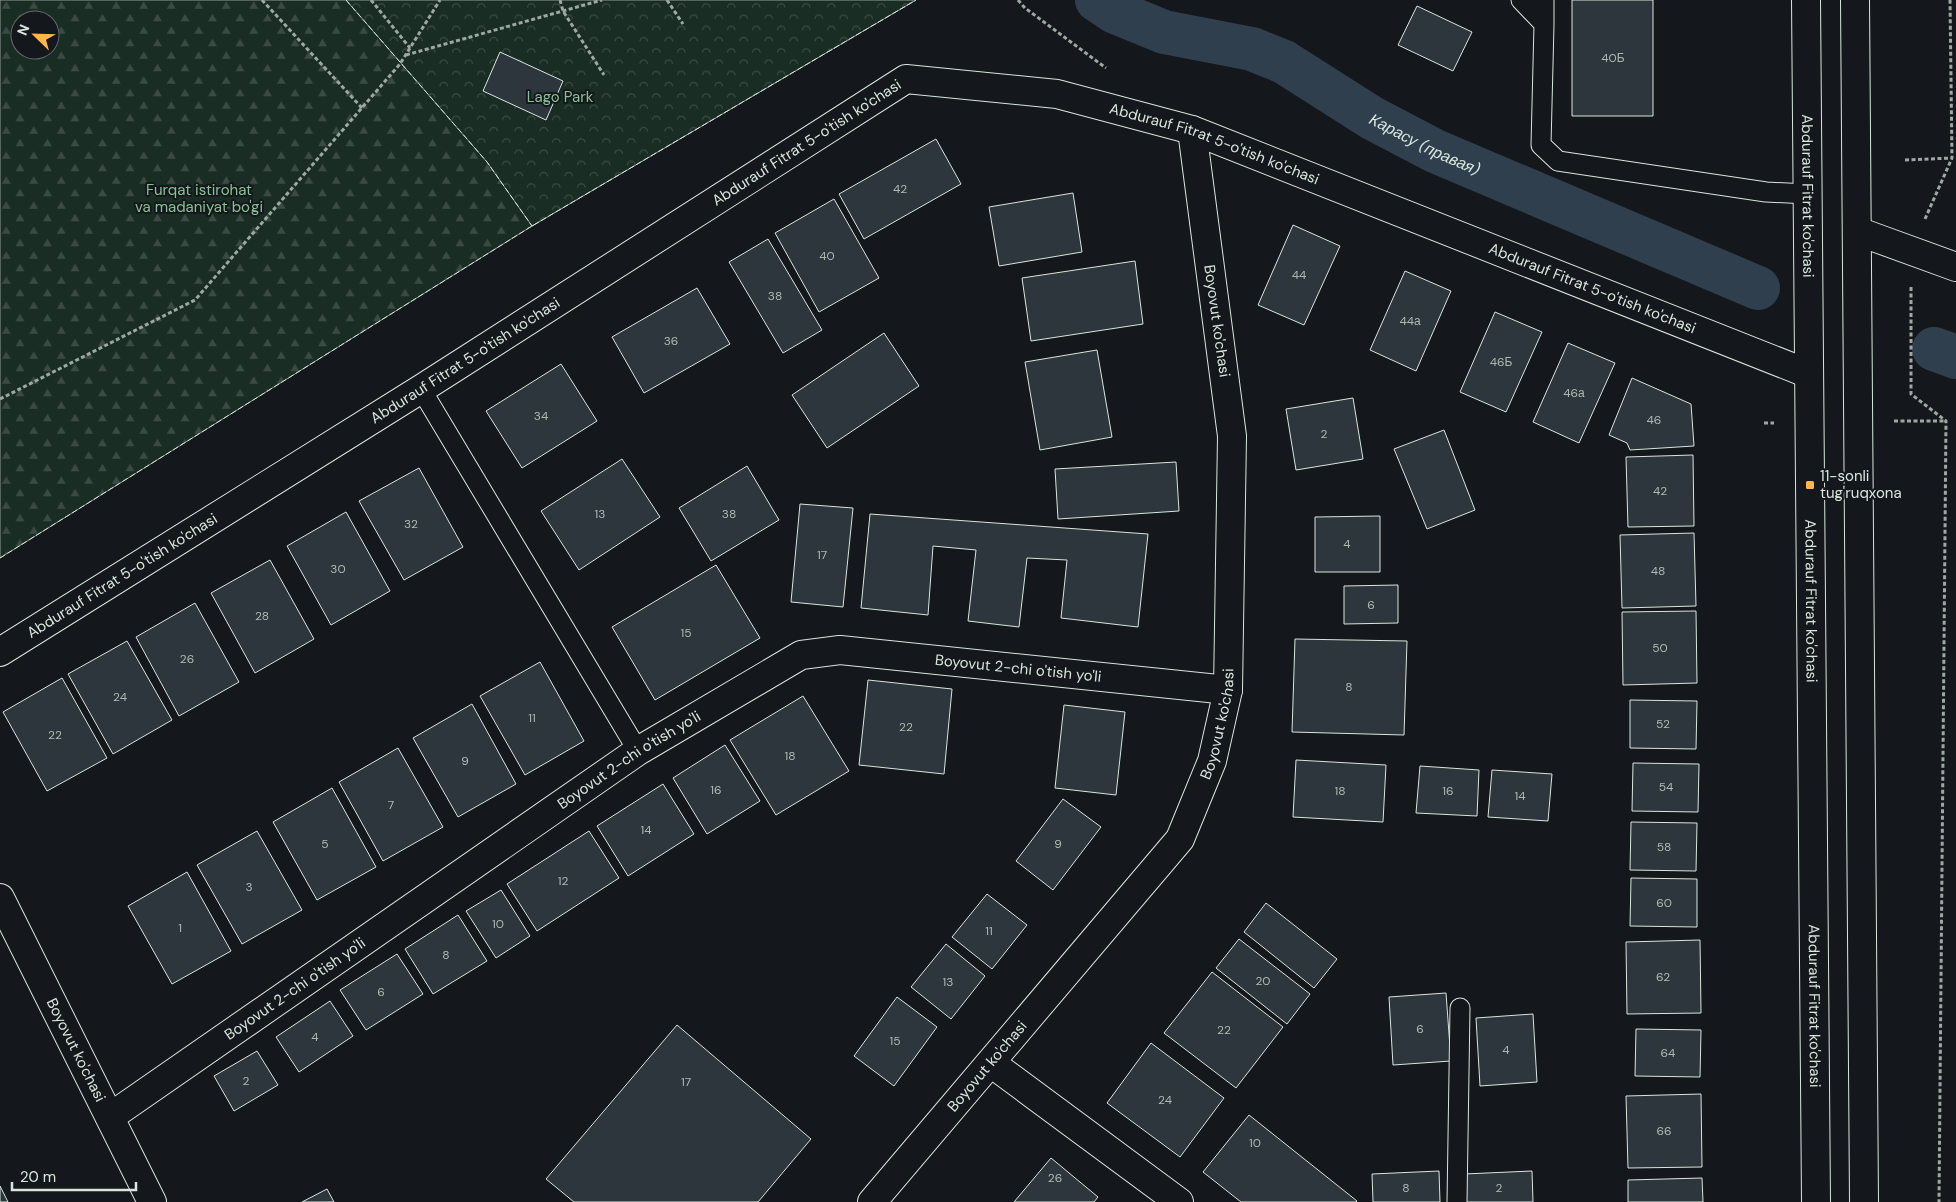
<svg xmlns="http://www.w3.org/2000/svg" width="1956" height="1202" font-family="'DM Sans',sans-serif">
<style>
.forest{fill:url(#forest-firs);stroke:#939e99;fill-rule:evenodd}
.park{fill:url(#park-crowns);stroke:#939e99}
.lines{fill:none;stroke-linecap:round;stroke-linejoin:round}
.canal{stroke:#2f3f4d;stroke-width:44}
.building{fill:#2c363c;stroke:#d8e6dc}
.service-casing{stroke:#d8e6dc;stroke-width:21}
.minor-casing{stroke:#d8e6dc;stroke-width:30}
.secondary-casing{stroke:#d8e6dc;stroke-width:30}
.path{stroke:#9da8a2;stroke-width:3;stroke-dasharray:4 2.5;stroke-linecap:butt}
.service{stroke:#14181c;stroke-width:19}
.minor{stroke:#14181c;stroke-width:28}
.secondary{stroke:#14181c;stroke-width:28}
.fence{stroke:#d8e6dc;stroke-width:1;stroke-dasharray:6 2.5;stroke-linecap:butt}
.poi-dot{fill:#ffb74d;stroke:#14181c;stroke-width:2}
.labels{text-anchor:middle;dominant-baseline:central;stroke-width:4;stroke-linejoin:round;paint-order:stroke}
.number-label{font-size:12px;fill:#adbab4}
.park-label{font-size:15px;fill:#8ac095;stroke:#14181c}
.street-label{font-size:15px;fill:#d8e6dc;stroke:#14181c}
.poi-label{font-size:15px;fill:#d8e6dc;stroke:#14181c;text-anchor:start}
.water-label{font-size:16px;font-style:italic;fill:#d8e6dc;stroke:#14181c}
</style>
<defs>
<pattern id="forest-firs" width="22" height="20" patternUnits="userSpaceOnUse" patternTransform="scale(1.25)"><rect width="22" height="20" fill="#1a2d24"/><path d="M5 1l3.5 6h-7zM16 11l3.5 6h-7z" fill="#3b4b43"/></pattern>
<pattern id="park-crowns" width="20" height="18" patternUnits="userSpaceOnUse" patternTransform="scale(1.25)"><rect width="20" height="18" fill="#1a2d24"/><path d="M2 6a3 3 0 1 1 6 0M12 15a3 3 0 1 1 6 0" fill="none" stroke="#3b4b43"/></pattern>
</defs>
<rect width="100%" height="100%" fill="#14181c"/>
<path class="forest" d="M 0,0 L 916,0 L 532,226 L 0,558 ZM 20,20 L 50,20 L 50,50 L 20,50 Z"/>
<path class="park" d="M 346,0 L 916,0 L 532,226 L 487,162 Z"/>
<g class="lines">
<g class="canal">
<path id="s1" d="M 1097,0 L 1115,12 L 1164,32 L 1252,49 L 1284,62 L 1372,118 L 1435,151 L 1758,288"/>
<path d="M 1934,349 L 1956,357"/>
</g>
</g>
<path class="building" d="M 1572,0 L 1653,0 L 1653,116 L 1572,116 Z
M 1417,6 L 1472,32 L 1453,71 L 1398,45 Z
M 500,52 L 563,81 L 546,120 L 483,91 Z
M 936,139 L 961,184 L 864,239 L 839,194 Z
M 1073,193 L 1082,252 L 999,266 L 989,207 Z
M 834,199 L 879,278 L 819,312 L 775,233 Z
M 1293,225 L 1340,246 L 1304,325 L 1258,305 Z
M 768,239 L 822,330 L 783,353 L 729,262 Z
M 1135,261 L 1143,324 L 1031,341 L 1022,278 Z
M 1405,271 L 1451,291 L 1416,371 L 1370,350 Z
M 697,288 L 730,344 L 644,393 L 612,337 Z
M 1495,312 L 1542,332 L 1506,412 L 1460,392 Z
M 884,333 L 919,386 L 827,448 L 792,395 Z
M 1568,343 L 1615,363 L 1579,443 L 1533,422 Z
M 1097,350 L 1112,437 L 1040,450 L 1025,362 Z
M 561,364 L 597,421 L 522,468 L 486,411 Z
M 1632,378 L 1691,404 L 1694,446 L 1630,450 L 1627,443 L 1609,435 Z
M 1353,398 L 1363,459 L 1296,470 L 1286,409 Z
M 1444,430 L 1475,510 L 1427,529 L 1394,449 Z
M 1693,455 L 1694,526 L 1628,527 L 1626,457 Z
M 622,459 L 660,517 L 579,570 L 541,511 Z
M 1176,462 L 1179,511 L 1058,519 L 1055,469 Z
M 747,466 L 779,520 L 711,561 L 679,508 Z
M 419,468 L 463,547 L 404,580 L 359,501 Z
M 800,504 L 853,508 L 843,607 L 791,602 Z
M 346,512 L 390,591 L 331,625 L 287,546 Z
M 870,514 L 1148,534 L 1138,627 L 1061,618 L 1067,560 L 1027,558 L 1019,627 L 968,621 L 976,550 L 933,546 L 928,615 L 861,608 Z
M 1380,516 L 1380,572 L 1315,572 L 1315,517 Z
M 1694,533 L 1696,606 L 1622,608 L 1620,535 Z
M 270,560 L 314,639 L 255,673 L 211,593 Z
M 716,565 L 760,638 L 655,700 L 612,627 Z
M 1398,585 L 1398,623 L 1344,624 L 1344,586 Z
M 195,603 L 239,682 L 179,716 L 136,637 Z
M 1696,611 L 1697,683 L 1623,685 L 1622,612 Z
M 1295,639 L 1407,641 L 1404,735 L 1292,732 Z
M 127,641 L 172,720 L 113,754 L 68,674 Z
M 540,662 L 584,741 L 525,775 L 480,696 Z
M 62,678 L 107,758 L 47,791 L 3,712 Z
M 868,680 L 952,689 L 944,774 L 859,765 Z
M 803,696 L 849,771 L 776,815 L 730,740 Z
M 1630,700 L 1697,701 L 1696,749 L 1630,748 Z
M 472,704 L 516,784 L 458,817 L 413,738 Z
M 1064,705 L 1125,712 L 1116,795 L 1055,788 Z
M 725,745 L 760,801 L 707,834 L 673,778 Z
M 398,748 L 443,827 L 383,861 L 339,782 Z
M 1296,760 L 1386,765 L 1383,822 L 1293,817 Z
M 1633,763 L 1699,764 L 1698,812 L 1632,811 Z
M 1420,766 L 1479,770 L 1477,816 L 1416,813 Z
M 1492,770 L 1552,774 L 1548,821 L 1488,817 Z
M 663,784 L 694,834 L 628,876 L 597,826 Z
M 332,788 L 376,867 L 317,900 L 273,822 Z
M 1063,799 L 1101,827 L 1053,890 L 1016,861 Z
M 1631,822 L 1697,823 L 1696,871 L 1630,870 Z
M 257,831 L 302,910 L 242,944 L 197,865 Z
M 589,831 L 619,878 L 537,931 L 507,884 Z
M 187,872 L 231,951 L 172,984 L 128,906 Z
M 1631,878 L 1697,879 L 1697,927 L 1630,926 Z
M 501,890 L 530,936 L 496,958 L 466,911 Z
M 987,894 L 1027,925 L 992,969 L 952,937 Z
M 1266,903 L 1337,959 L 1314,988 L 1244,932 Z
M 458,915 L 487,961 L 433,994 L 405,949 Z
M 1239,939 L 1310,994 L 1287,1024 L 1216,968 Z
M 1700,940 L 1701,1013 L 1627,1014 L 1626,942 Z
M 946,944 L 985,976 L 951,1019 L 911,987 Z
M 397,954 L 423,994 L 366,1030 L 340,990 Z
M 1212,972 L 1283,1027 L 1236,1088 L 1164,1033 Z
M 1446,993 L 1451,1061 L 1393,1065 L 1389,997 Z
M 897,997 L 937,1027 L 894,1086 L 854,1056 Z
M 330,1001 L 353,1036 L 299,1072 L 276,1037 Z
M 1533,1014 L 1537,1082 L 1480,1086 L 1476,1018 Z
M 677,1025 L 811,1139 L 758,1202 L 574,1202 L 546,1179 Z
M 1636,1029 L 1701,1030 L 1700,1077 L 1635,1076 Z
M 1151,1043 L 1224,1098 L 1180,1157 L 1107,1103 Z
M 257,1051 L 278,1085 L 234,1111 L 214,1076 Z
M 1701,1094 L 1702,1167 L 1628,1168 L 1626,1096 Z
M 1249,1115 L 1357,1201 L 1356,1202 L 1241,1202 L 1203,1172 Z
M 1051,1158 L 1098,1197 L 1094,1202 L 1014,1202 Z
M 1439,1171 L 1440,1202 L 1373,1202 L 1372,1174 Z
M 1532,1171 L 1533,1202 L 1466,1202 L 1464,1174 Z
M 1702,1178 L 1703,1202 L 1628,1202 L 1628,1180 Z
M 0,1186 L 8,1202 L 0,1202 Z
M 327,1189 L 334,1202 L 302,1202 Z"/>
<g class="lines">
<g class="service-casing">
<path id="service" d="M 1521,0 L 1544,24 L 1541,145 L 1558,161 L 1766,192 L 1808,194
M 1544,24 L 1544,0
M 421,389 L 638,751
M 1457,1202 L 1460,1008"/>
</g>
<g class="minor-casing">
<g id="minor">
<path d="M 1857,231 L 1956,267"/>
<path id="s2" d="M 0,652 L 421,389 L 906,79 L 1057,94 L 1192,130 L 1809,374"/>
<path id="s3" d="M 0,898 L 152,1202"/>
<path d="M 991,1063 L 1179,1202"/>
<path id="s4" d="M 110,1117 L 638,751 L 801,655 L 840,650 L 1228,690"/>
<path id="s5" d="M 872,1202 L 1180,839 L 1212,761 L 1228,690 L 1232,436 L 1192,130"/>
</g>
</g>
<g class="secondary-casing">
<g id="secondary">
<path id="s6" d="M 1806,0 L 1816,1202"/>
<path d="M 1855,0 L 1864,1202"/>
</g>
</g>
<path class="path" d="M 262,0 L 362,108
M 371,0 L 410,48
M 560,0 L 563,11 L 604,75
M 667,0 L 683,24
M 1018,0 L 1025,8 L 1106,68
M 406,55 L 602,0
M 1905,160 L 1952,158
M 1925,219 L 1952,158 L 1950,0
M 1911,287 L 1911,394 L 1946,421 L 1939,1202
M 0,399 L 195,300 L 400,64 L 440,0
M 1894,421 L 1946,421
M 1764,423 L 1774,423"/>
<use href="#service" class="service"/>
<use href="#minor" class="minor"/>
<use href="#secondary" class="secondary"/>
<path class="fence" d="M 346,0 L 487,162 L 532,226 L 534,225
M 0,558 L 532,226 L 916,0"/>
</g>
<rect class="poi-dot" x="1805" y="480" width="10" height="10" rx="2.5"/>
<g class="labels">
<g class="number-label">
<text x="1613" y="58">40Б</text>
<text x="900" y="189">42</text>
<text x="827" y="256">40</text>
<text x="1299" y="275">44</text>
<text x="775" y="296">38</text>
<text x="1410" y="321">44а</text>
<text x="671" y="341">36</text>
<text x="1501" y="362">46Б</text>
<text x="1574" y="393">46а</text>
<text x="541" y="416">34</text>
<text x="1654" y="420">46</text>
<text x="1324" y="434">2</text>
<text x="1660" y="491">42</text>
<text x="600" y="514">13</text>
<text x="729" y="514">38</text>
<text x="411" y="524">32</text>
<text x="1347" y="544">4</text>
<text x="822" y="555">17</text>
<text x="338" y="569">30</text>
<text x="1658" y="571">48</text>
<text x="1371" y="605">6</text>
<text x="262" y="616">28</text>
<text x="686" y="633">15</text>
<text x="1660" y="648">50</text>
<text x="187" y="659">26</text>
<text x="1349" y="687">8</text>
<text x="120" y="697">24</text>
<text x="532" y="718">11</text>
<text x="1663" y="724">52</text>
<text x="906" y="727">22</text>
<text x="55" y="735">22</text>
<text x="790" y="756">18</text>
<text x="465" y="761">9</text>
<text x="1666" y="787">54</text>
<text x="716" y="790">16</text>
<text x="1340" y="791">18</text>
<text x="1448" y="791">16</text>
<text x="1520" y="796">14</text>
<text x="391" y="805">7</text>
<text x="646" y="830">14</text>
<text x="325" y="844">5</text>
<text x="1058" y="844">9</text>
<text x="1664" y="847">58</text>
<text x="563" y="881">12</text>
<text x="249" y="887">3</text>
<text x="1664" y="903">60</text>
<text x="498" y="924">10</text>
<text x="180" y="928">1</text>
<text x="989" y="931">11</text>
<text x="446" y="955">8</text>
<text x="1663" y="977">62</text>
<text x="1263" y="981">20</text>
<text x="948" y="982">13</text>
<text x="381" y="992">6</text>
<text x="1420" y="1029">6</text>
<text x="1224" y="1030">22</text>
<text x="315" y="1037">4</text>
<text x="895" y="1041">15</text>
<text x="1506" y="1050">4</text>
<text x="1668" y="1053">64</text>
<text x="246" y="1081">2</text>
<text x="686" y="1082">17</text>
<text x="1165" y="1100">24</text>
<text x="1664" y="1131">66</text>
<text x="1255" y="1143">10</text>
<text x="1055" y="1178">26</text>
<text x="1406" y="1188">8</text>
<text x="1499" y="1188">2</text>
</g>
<g class="park-label">
<text x="560" y="97">Lago Park</text>
<text x="199" y="190">Furqat istirohat<tspan x="199" dy="17">va madaniyat bo'gi</tspan></text>
</g>
<g class="street-label">
<text stroke="none"><textPath href="#s2" startOffset="954">Abdurauf Fitrat 5-o'tish ko'chasi</textPath></text>
<text stroke="none"><textPath href="#s2" startOffset="1389">Abdurauf Fitrat 5-o'tish ko'chasi</textPath></text>
<text stroke="none"><textPath href="#s6" startOffset="196">Abdurauf Fitrat ko'chasi</textPath></text>
<text stroke="none"><textPath href="#s2" startOffset="1794">Abdurauf Fitrat 5-o'tish ko'chasi</textPath></text>
<text transform="translate(1217 321) rotate(82)">Boyovut ko'chasi</text>
<text stroke="none"><textPath href="#s2" startOffset="549">Abdurauf Fitrat 5-o'tish ko'chasi</textPath></text>
<text stroke="none"><textPath href="#s2" startOffset="144">Abdurauf Fitrat 5-o'tish ko'chasi</textPath></text>
<text stroke="none"><textPath href="#s6" startOffset="601">Abdurauf Fitrat ko'chasi</textPath></text>
<text stroke="none"><textPath href="#s4" startOffset="1050">Boyovut 2-chi o'tish yo'li</textPath></text>
<text stroke="none"><textPath href="#s5" startOffset="598">Boyovut ko'chasi</textPath></text>
<text stroke="none"><textPath href="#s4" startOffset="630">Boyovut 2-chi o'tish yo'li</textPath></text>
<text stroke="none"><textPath href="#s4" startOffset="225">Boyovut 2-chi o'tish yo'li</textPath></text>
<text stroke="none"><textPath href="#s6" startOffset="1006">Abdurauf Fitrat ko'chasi</textPath></text>
<text stroke="none"><textPath href="#s3" startOffset="170">Boyovut ko'chasi</textPath></text>
<text stroke="none"><textPath href="#s5" startOffset="178">Boyovut ko'chasi</textPath></text>
</g>
<g class="poi-label">
<text x="1820" y="476">11-sonli<tspan x="1820" dy="17">tug'ruqxona</tspan></text>
</g>
<g class="water-label">
<text stroke="none"><textPath href="#s1" startOffset="362">Карасу (правая)</textPath></text>
</g>
</g>
<g transform="translate(35 35) rotate(293)"><circle r="24" fill="#14181c" stroke="#626a69"/>
<path d="M0-4L9 19L0 12L-9 19Z" fill="#ffb74d"/>
<text y="-8" font-size="14" font-weight="bold" text-anchor="middle" fill="#d8e6dc">N</text>
</g>
<path d="M12 1182v8h124v-8" fill="none" stroke="#d8e6dc" stroke-width="2.5"/>
<text x="20" y="1182" font-size="15" fill="#d8e6dc" stroke="#14181c" stroke-width="4" paint-order="stroke">20 m</text>
</svg>
